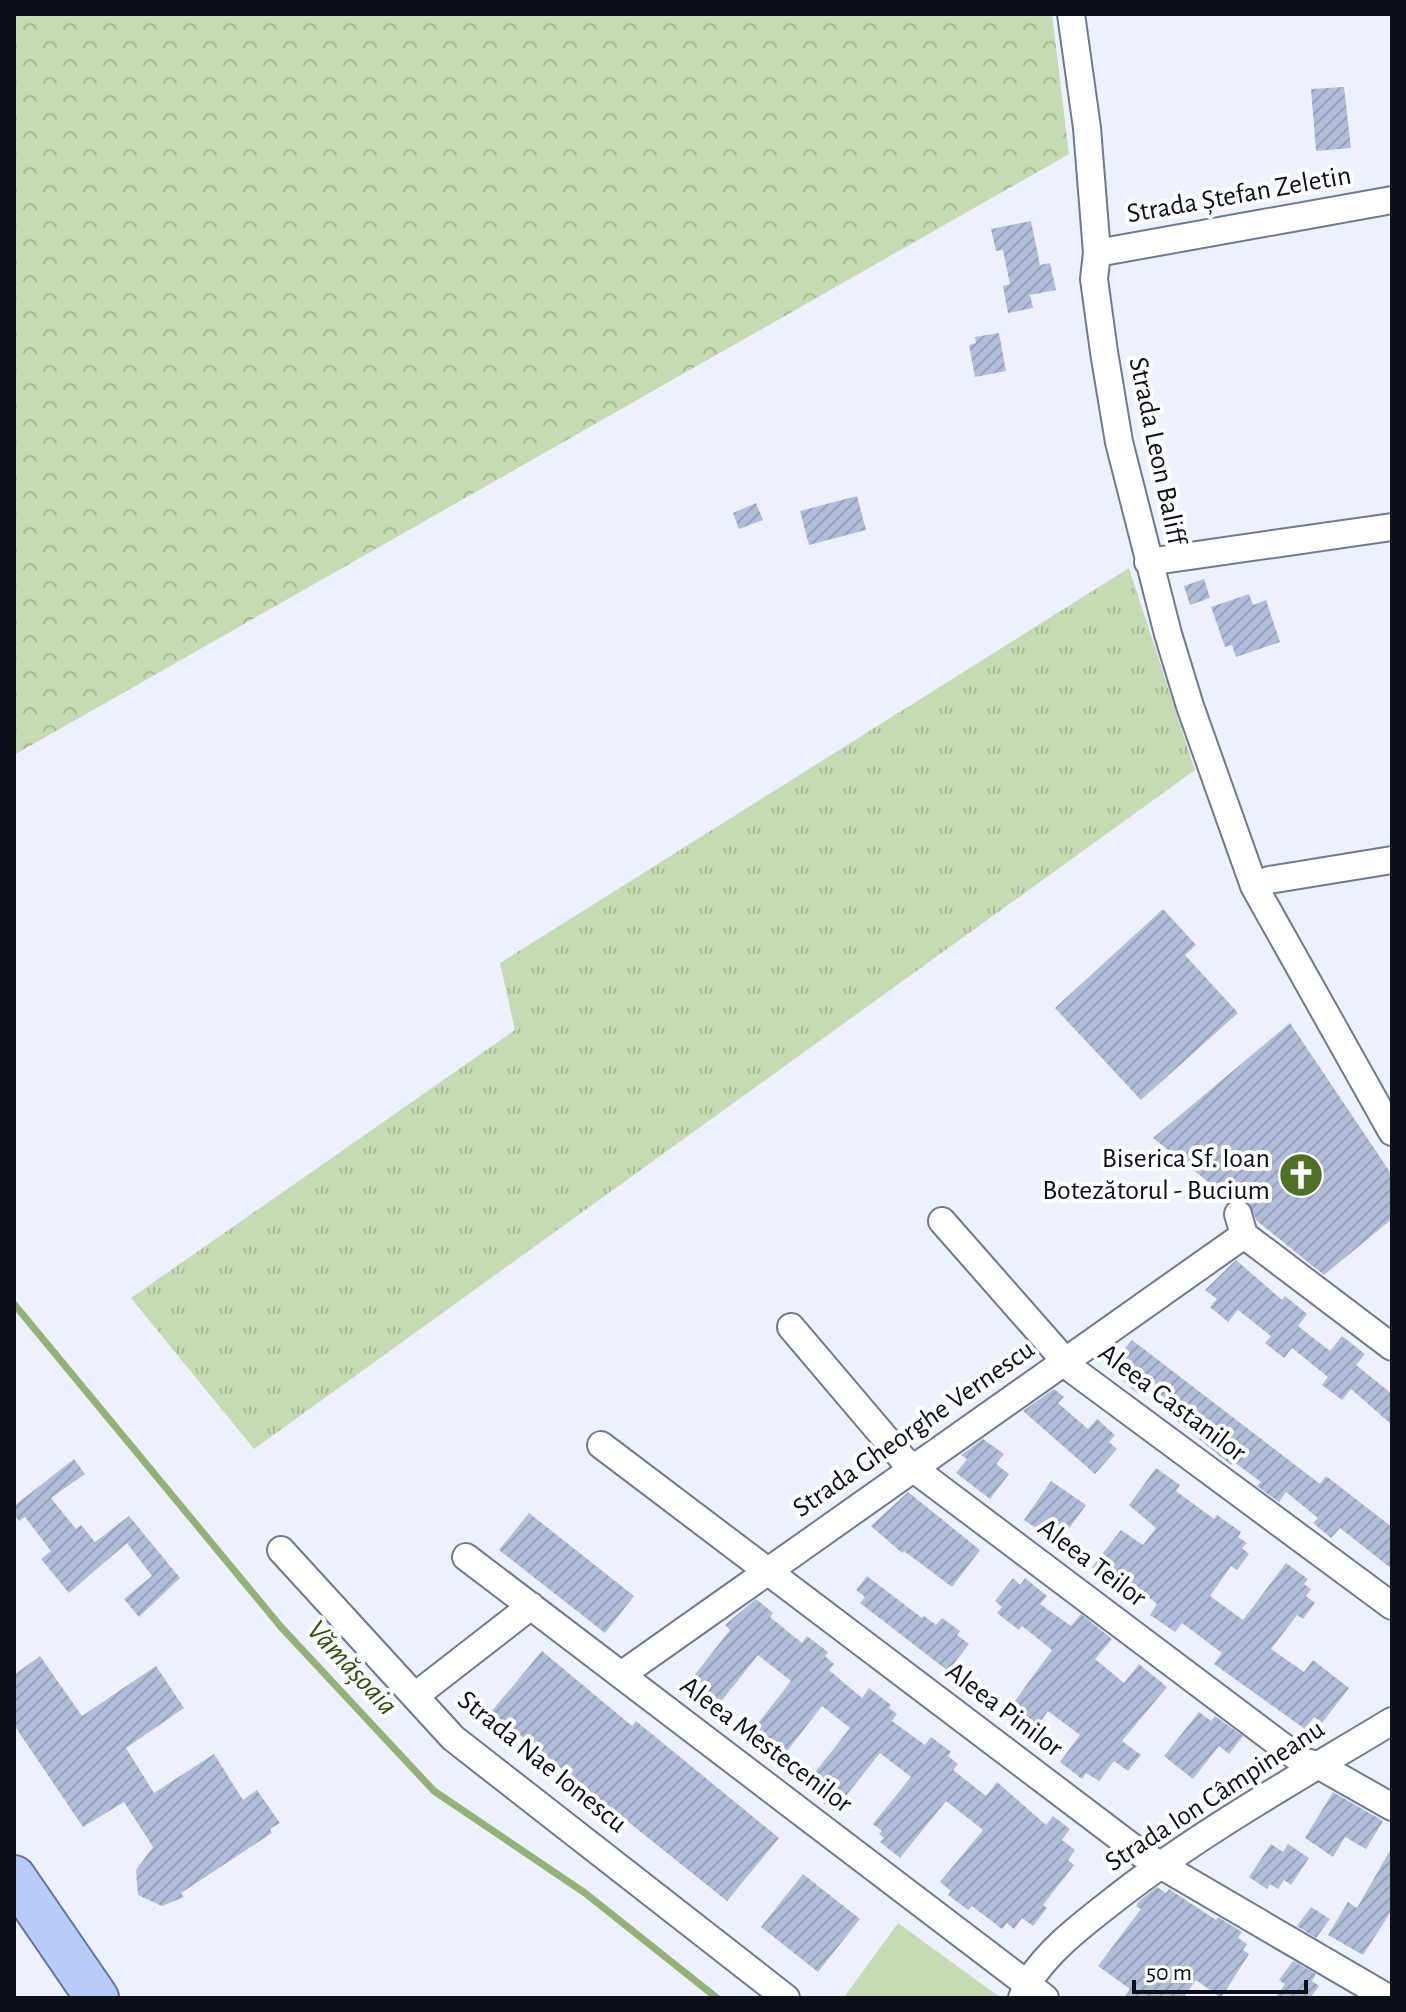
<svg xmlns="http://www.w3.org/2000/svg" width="1406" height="2012" font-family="'Alegreya Sans',sans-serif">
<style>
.grass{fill:url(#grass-tufts)}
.forest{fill:url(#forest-crowns)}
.garden{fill:#c6dab3}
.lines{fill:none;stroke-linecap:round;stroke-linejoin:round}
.stream{stroke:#94b177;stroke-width:7}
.building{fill:url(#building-hatch)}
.minor-casing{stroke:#6e7993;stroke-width:30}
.primary-casing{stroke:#5e73a8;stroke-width:46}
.minor{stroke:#fff;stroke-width:26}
.primary{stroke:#b9cbf9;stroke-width:42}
.labels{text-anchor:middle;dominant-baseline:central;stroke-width:8;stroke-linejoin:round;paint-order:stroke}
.street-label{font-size:28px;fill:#0c1019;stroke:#fff}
.poi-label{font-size:28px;fill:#0c1019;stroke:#fff;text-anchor:end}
.water-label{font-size:30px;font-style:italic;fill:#324d0e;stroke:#fff}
</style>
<defs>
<pattern id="grass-tufts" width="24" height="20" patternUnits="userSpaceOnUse" patternTransform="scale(2)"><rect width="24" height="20" fill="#c6dab3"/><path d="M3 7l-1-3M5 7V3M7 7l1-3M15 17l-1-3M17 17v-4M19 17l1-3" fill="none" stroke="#a9ba99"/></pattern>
<pattern id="forest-crowns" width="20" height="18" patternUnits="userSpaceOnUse" patternTransform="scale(2)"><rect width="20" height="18" fill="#c6dab3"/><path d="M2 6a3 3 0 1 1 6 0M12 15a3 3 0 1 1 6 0" fill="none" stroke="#a9ba99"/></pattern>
<pattern id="building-hatch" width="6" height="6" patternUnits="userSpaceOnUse" patternTransform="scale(2)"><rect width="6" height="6" fill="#b1bdd8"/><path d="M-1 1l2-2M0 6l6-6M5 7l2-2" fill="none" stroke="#97a1b9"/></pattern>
</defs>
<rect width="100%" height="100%" fill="#ecf1fd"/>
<path class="grass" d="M 1129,568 L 1195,770 L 254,1449 L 131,1298 L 515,1030 L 500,963 Z"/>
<path class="forest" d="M 14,14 L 1052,14 L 1069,154 L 14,755 Z"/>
<path class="garden" d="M 898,1923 L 1001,1998 L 845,1996 Z"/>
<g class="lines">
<path class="stream" d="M 14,1304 L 281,1627 L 434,1791 L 585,1893 L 717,1998"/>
</g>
<path class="building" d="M 1344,87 L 1351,148 L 1316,151 L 1311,89 Z
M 1031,221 L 1040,265 L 1050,263 L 1056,290 L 1030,295 L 1033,308 L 1008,313 L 1003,286 L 1010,284 L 1003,250 L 996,251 L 991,229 Z
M 999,333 L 1006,371 L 975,377 L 969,345 L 976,343 L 975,337 Z
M 857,496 L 866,530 L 809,545 L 800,511 Z
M 756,503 L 763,520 L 739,529 L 733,513 Z
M 1204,579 L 1210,598 L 1190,605 L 1184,586 Z
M 1249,594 L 1253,605 L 1266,600 L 1280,642 L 1236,657 L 1232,645 L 1225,647 L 1211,607 Z
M 1163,909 L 1196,945 L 1185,955 L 1238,1013 L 1141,1100 L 1055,1008 Z
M 1290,1023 L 1392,1175 L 1392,1219 L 1324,1275 L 1257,1221 L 1248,1202 L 1241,1198 L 1231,1200 L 1153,1138 Z
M 1236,1260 L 1282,1300 L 1285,1296 L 1307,1314 L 1298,1326 L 1330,1351 L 1342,1336 L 1365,1354 L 1356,1365 L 1392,1394 L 1392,1425 L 1351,1389 L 1342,1400 L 1322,1385 L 1328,1377 L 1292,1348 L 1284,1358 L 1265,1343 L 1271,1336 L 1238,1310 L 1228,1322 L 1210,1307 L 1217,1299 L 1205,1290 Z
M 1132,1340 L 1320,1484 L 1326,1476 L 1392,1527 L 1392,1569 L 1340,1528 L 1331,1538 L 1313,1523 L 1318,1518 L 1286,1492 L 1279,1502 L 1257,1486 L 1261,1482 L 1234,1462 L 1231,1465 L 1168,1414 L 1175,1406 L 1146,1383 L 1137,1393 L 1120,1378 L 1128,1368 L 1117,1358 Z
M 1054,1389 L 1064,1397 L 1058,1403 L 1088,1429 L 1097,1419 L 1115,1435 L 1109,1442 L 1117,1449 L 1095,1474 L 1023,1411 Z
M 983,1439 L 1004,1454 L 996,1464 L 1009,1474 L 990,1499 L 956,1473 L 967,1459 L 961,1455 Z
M 74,1459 L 85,1474 L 51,1498 L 76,1529 L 81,1525 L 95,1542 L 129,1516 L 180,1578 L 139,1617 L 124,1599 L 152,1576 L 127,1543 L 69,1593 L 41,1559 L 51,1551 L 25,1517 L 19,1521 L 14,1514 L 14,1506 Z
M 1156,1468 L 1180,1485 L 1176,1491 L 1214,1519 L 1217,1515 L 1241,1532 L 1238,1537 L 1247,1543 L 1242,1548 L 1249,1554 L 1237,1570 L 1231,1566 L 1210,1596 L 1243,1620 L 1286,1563 L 1308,1579 L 1304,1584 L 1311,1589 L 1306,1596 L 1315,1603 L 1303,1619 L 1297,1615 L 1271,1649 L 1304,1672 L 1313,1660 L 1349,1688 L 1322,1723 L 1314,1717 L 1305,1729 L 1214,1664 L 1222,1653 L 1182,1623 L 1175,1632 L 1150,1615 L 1157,1604 L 1131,1583 L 1124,1591 L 1092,1567 L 1121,1530 L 1143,1545 L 1156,1528 L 1129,1505 Z
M 1051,1481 L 1086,1505 L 1065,1534 L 1057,1529 L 1051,1538 L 1024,1520 Z
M 908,1492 L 980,1550 L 952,1587 L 904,1551 L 902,1553 L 871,1526 Z
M 529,1513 L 634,1596 L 605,1633 L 499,1550 Z
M 867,1576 L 922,1618 L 924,1616 L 936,1625 L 942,1618 L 960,1631 L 957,1635 L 969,1644 L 948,1671 L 860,1603 L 865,1597 L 856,1590 Z
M 1013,1578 L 1020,1585 L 1025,1578 L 1047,1596 L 1040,1604 L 1071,1626 L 1081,1614 L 1112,1639 L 1095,1659 L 1124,1683 L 1139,1664 L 1167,1687 L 1122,1741 L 1141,1755 L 1128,1771 L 1114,1761 L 1099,1781 L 1086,1773 L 1082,1779 L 1060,1762 L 1080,1735 L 1048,1711 L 1036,1728 L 1027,1721 L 1021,1729 L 1004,1716 L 1052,1650 L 1022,1626 L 1019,1630 L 997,1613 L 1002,1607 L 995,1601 Z
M 756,1599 L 773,1613 L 770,1617 L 802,1643 L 807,1636 L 828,1652 L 825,1656 L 834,1664 L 829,1670 L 862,1698 L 869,1688 L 891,1705 L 889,1708 L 897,1714 L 892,1721 L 925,1745 L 931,1737 L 951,1752 L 948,1756 L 958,1764 L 953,1770 L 986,1796 L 997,1782 L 1046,1825 L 1053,1816 L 1070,1829 L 1062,1840 L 1075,1850 L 1068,1860 L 1074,1865 L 1043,1905 L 1047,1908 L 1033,1926 L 1022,1918 L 1014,1929 L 1007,1923 L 1002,1929 L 972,1906 L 968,1910 L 948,1895 L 951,1891 L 940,1882 L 983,1830 L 946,1801 L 900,1858 L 880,1842 L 884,1838 L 879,1834 L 882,1831 L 873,1824 L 911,1777 L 880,1753 L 834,1811 L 814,1796 L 816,1786 L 809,1780 L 850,1728 L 822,1706 L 777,1764 L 759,1750 L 763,1745 L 759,1742 L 762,1737 L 752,1731 L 791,1681 L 758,1655 L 712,1713 L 697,1701 L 700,1697 L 694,1692 L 697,1688 L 689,1682 L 730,1630 L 725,1625 Z
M 542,1651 L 632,1726 L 636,1721 L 779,1838 L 727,1901 L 491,1712 Z
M 40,1656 L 82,1716 L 156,1666 L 184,1708 L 126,1748 L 154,1793 L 214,1754 L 243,1800 L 257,1790 L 280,1823 L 270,1829 L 272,1833 L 181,1893 L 184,1897 L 162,1906 L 138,1895 L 136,1870 L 153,1847 L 124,1802 L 83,1827 L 14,1725 L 14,1675 Z
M 1199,1712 L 1211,1721 L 1215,1716 L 1243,1736 L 1229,1754 L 1219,1746 L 1193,1779 L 1164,1756 Z
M 1333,1792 L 1383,1821 L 1366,1849 L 1345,1837 L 1333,1857 L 1305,1838 Z
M 1271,1844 L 1283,1852 L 1288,1844 L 1309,1858 L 1291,1885 L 1284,1880 L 1278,1889 L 1270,1884 L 1267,1889 L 1249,1877 Z
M 1392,1847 L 1392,1910 L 1363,1955 L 1328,1935 L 1348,1902 L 1357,1908 Z
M 803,1874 L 860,1919 L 818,1972 L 761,1927 Z
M 1157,1887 L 1166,1893 L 1169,1889 L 1216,1920 L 1218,1917 L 1242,1932 L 1238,1938 L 1247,1944 L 1243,1950 L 1249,1954 L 1221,1998 L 1196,1980 L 1183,1998 L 1124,1998 L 1130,1989 L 1098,1966 L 1141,1909 L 1136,1906 L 1139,1901 Z
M 1311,1907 L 1330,1919 L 1316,1938 L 1297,1926 Z
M 1293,1961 L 1316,1974 L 1312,1981 L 1319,1986 L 1310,1998 L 1275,1998 L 1285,1984 L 1279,1980 Z"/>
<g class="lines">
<g class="minor-casing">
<path id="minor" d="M 1071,14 L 1087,128 L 1097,253 L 1094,279 L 1104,352 L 1119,442 L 1168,634 L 1190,706 L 1254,886 L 1392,1132
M 1097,253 L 1392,200
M 1148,562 L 1392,527
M 1254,886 L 1269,880 L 1392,860
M 1238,1214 L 1244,1235 L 1392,1347
M 942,1221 L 1073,1370 L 1392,1606
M 791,1327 L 903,1459 L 922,1475 L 1302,1761 L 1318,1765 L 1392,1807
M 601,1445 L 1140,1853 L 1388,1998
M 281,1550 L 453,1738 L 786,1998
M 466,1557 L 1027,1984 L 1022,1998
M 624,1677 L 631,1668 L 1244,1235
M 415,1696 L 531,1606
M 1045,1998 L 1027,1984 C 1049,1950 1078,1928 1110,1903 C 1197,1834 1296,1779 1392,1721"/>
</g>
<g class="primary-casing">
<path id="primary" d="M 14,1877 L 97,1998"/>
</g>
<use href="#minor" class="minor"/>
<use href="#primary" class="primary"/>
</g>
<defs>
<g id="church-disc" transform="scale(2.3)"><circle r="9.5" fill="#4e6f26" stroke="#fff"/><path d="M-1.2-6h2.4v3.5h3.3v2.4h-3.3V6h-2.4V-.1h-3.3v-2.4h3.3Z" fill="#fff"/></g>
</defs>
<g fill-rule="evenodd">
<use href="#church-disc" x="1301" y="1175"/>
</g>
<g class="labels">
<g class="street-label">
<text transform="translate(1239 195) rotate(-10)">Strada Ștefan Zeletin</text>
<text transform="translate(1157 451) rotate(78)">Strada Leon Baliff</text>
<text transform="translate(1172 1403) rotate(37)">Aleea Castanilor</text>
<text transform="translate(914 1429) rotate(-35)">Strada Gheorghe Vernescu</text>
<text transform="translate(1092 1563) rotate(37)">Aleea Teilor</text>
<text transform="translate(1004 1710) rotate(37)">Aleea Pinilor</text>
<text transform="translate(766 1745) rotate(37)">Aleea Mestecenilor</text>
<text transform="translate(542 1762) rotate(39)">Strada Nae Ionescu</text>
<text transform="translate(1215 1796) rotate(-33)">Strada Ion Câmpineanu</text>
</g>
<g class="poi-label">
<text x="1270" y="1159">Biserica Sf. Ioan<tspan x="1270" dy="32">Botezătorul - Bucium</tspan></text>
</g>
<g class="water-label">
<text transform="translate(352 1668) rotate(47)">Vămășoaia</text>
</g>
</g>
<rect width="1406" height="2012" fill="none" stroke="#0c1019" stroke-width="32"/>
<path d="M1134 1980v12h172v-12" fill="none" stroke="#0c1019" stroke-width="4"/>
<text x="1146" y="1980" font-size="24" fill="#0c1019" stroke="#ffffff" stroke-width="6" paint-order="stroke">50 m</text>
</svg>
